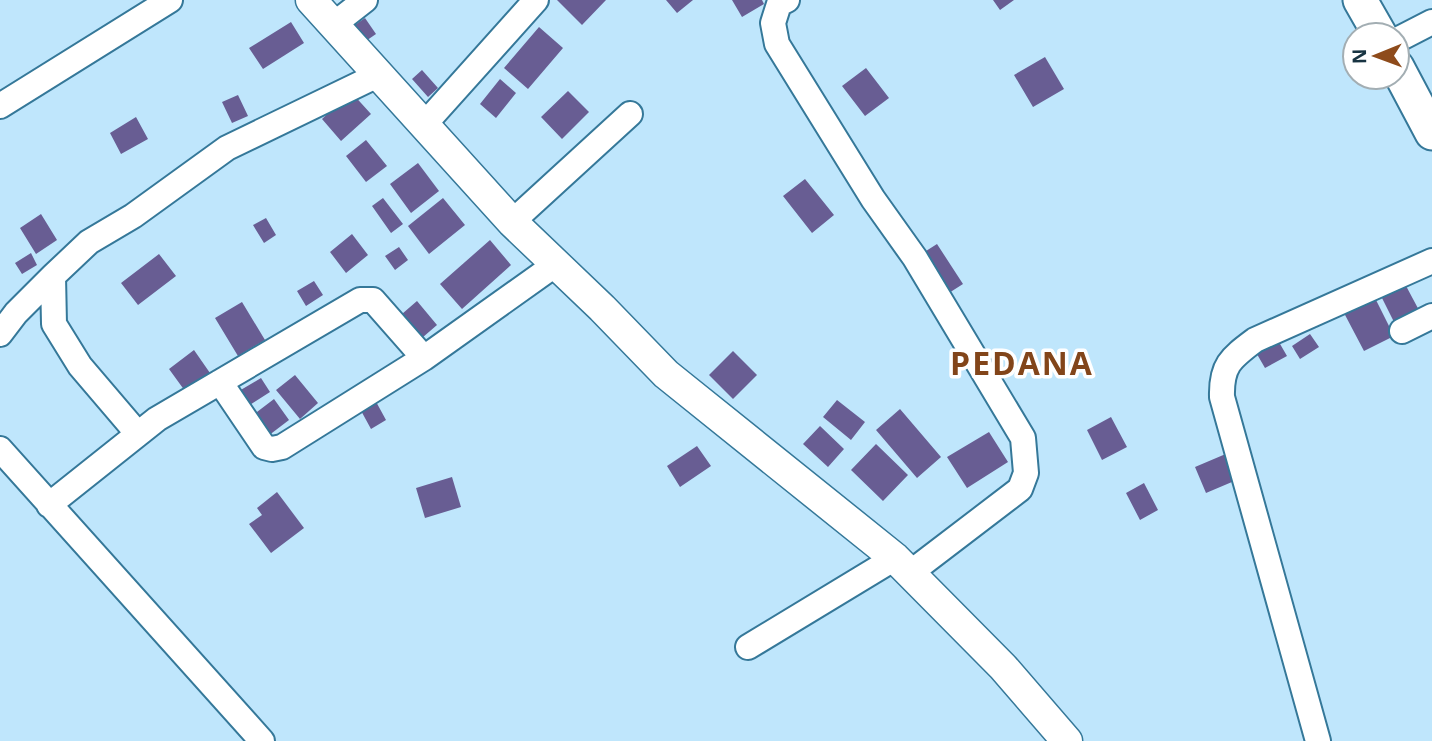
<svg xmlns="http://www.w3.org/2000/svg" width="1432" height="741" font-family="'Open Sans',sans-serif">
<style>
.building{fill:#685d93}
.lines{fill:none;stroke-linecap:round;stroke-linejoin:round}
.minor-casing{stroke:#357899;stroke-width:28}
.tertiary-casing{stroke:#357899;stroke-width:33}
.secondary-casing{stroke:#357899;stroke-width:37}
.minor{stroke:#fff;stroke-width:24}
.tertiary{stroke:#fff;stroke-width:30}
.secondary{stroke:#fff;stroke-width:33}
.labels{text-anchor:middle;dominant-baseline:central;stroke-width:7;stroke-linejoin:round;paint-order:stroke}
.district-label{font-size:32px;font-weight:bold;letter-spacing:2px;fill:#82451a;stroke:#fff}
</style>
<rect width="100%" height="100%" fill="#bfe6fc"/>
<path class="building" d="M 557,0 L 606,0 L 582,25 Z
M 666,0 L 693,0 L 677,13 Z
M 732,0 L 762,0 L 764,4 L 742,17 Z
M 993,0 L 1014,0 L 1000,10 Z
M 365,18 L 376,34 L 360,45 L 349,29 Z
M 291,22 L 304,43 L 263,69 L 249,48 Z
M 539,27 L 563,48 L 528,89 L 504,68 Z
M 1045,57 L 1064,89 L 1033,107 L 1014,75 Z
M 866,68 L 889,98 L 865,116 L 842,86 Z
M 422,70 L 438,88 L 428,97 L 412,79 Z
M 500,79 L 516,93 L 496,118 L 480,104 Z
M 568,91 L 589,112 L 562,139 L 541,117 Z
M 351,92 L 371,114 L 341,141 L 322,119 Z
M 238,95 L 248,116 L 232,123 L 222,102 Z
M 136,117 L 148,139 L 121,154 L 110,133 Z
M 366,140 L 387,166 L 366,182 L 346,156 Z
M 418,163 L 439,191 L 411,213 L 390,184 Z
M 805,179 L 834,215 L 812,233 L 783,196 Z
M 383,198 L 403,224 L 391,233 L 372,206 Z
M 443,198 L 465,225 L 429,254 L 408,226 Z
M 41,214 L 57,240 L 36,254 L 20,228 Z
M 266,218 L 276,235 L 264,243 L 253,225 Z
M 352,234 L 368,255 L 346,273 L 330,252 Z
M 490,240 L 511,265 L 462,309 L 440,284 Z
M 937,244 L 963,284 L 941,298 L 915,258 Z
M 399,247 L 408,260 L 395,270 L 385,256 Z
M 31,253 L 37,265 L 22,274 L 15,263 Z
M 159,254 L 176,276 L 138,305 L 121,283 Z
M 314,281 L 323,295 L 306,306 L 297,291 Z
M 1405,284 L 1421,314 L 1396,326 L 1381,296 Z
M 1375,298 L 1394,336 L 1364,351 L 1344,313 Z
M 417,301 L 437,325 L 415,344 L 395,320 Z
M 242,302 L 265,340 L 238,356 L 215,318 Z
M 1310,334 L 1319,347 L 1300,359 L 1292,346 Z
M 1276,337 L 1287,356 L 1265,368 L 1254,349 Z
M 194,350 L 210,373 L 185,391 L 169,369 Z
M 733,351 L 757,375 L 733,399 L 709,375 Z
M 295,375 L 318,403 L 300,419 L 276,390 Z
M 261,378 L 270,392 L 248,406 L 239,391 Z
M 374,398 L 386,420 L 371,429 L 359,407 Z
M 274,399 L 289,420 L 268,436 L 253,415 Z
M 837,400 L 865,422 L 851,440 L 823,417 Z
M 900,409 L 941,457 L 917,478 L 876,430 Z
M 1111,417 L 1127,447 L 1102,460 L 1087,430 Z
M 820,426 L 844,449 L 828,467 L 803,444 Z
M 989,432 L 1008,462 L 967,488 L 947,457 Z
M 876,444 L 908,475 L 883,501 L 851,470 Z
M 697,446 L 711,466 L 680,487 L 667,466 Z
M 1228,453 L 1239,479 L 1206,493 L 1195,467 Z
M 452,477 L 461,507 L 425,518 L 416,488 Z
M 1144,483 L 1158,510 L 1140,520 L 1126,493 Z
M 277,492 L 304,528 L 271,553 L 249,524 L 262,515 L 257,508 Z"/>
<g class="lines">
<g class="minor-casing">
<path id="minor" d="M 787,0 L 779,4 L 773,23 L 777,44 L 873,199 L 915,258 L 1023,438 L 1026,473 L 1020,489 L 910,573
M 333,25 L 365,0
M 1397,40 L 1432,22
M 0,106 L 170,0
M 423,126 L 536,0
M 512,222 L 630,114
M 1402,331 L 1432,316
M 0,334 L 16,313 L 53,276
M 220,382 L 264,447 L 272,449 L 282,447 L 424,358
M 138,434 L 80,366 L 54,324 L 53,276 L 89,242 L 133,216 L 227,148 L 378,75
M 0,449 L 262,741
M 49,505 L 157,419 L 360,300 L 373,300 L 424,358 L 556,264
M 748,647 L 895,558
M 1318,741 L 1222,397 C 1221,365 1231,358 1255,340 L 1432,261"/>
</g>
<g class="tertiary-casing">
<path id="tertiary" d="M 311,0 L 512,222 L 602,308 L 666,374 L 895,558 L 1003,667 L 1067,741"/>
</g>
<g class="secondary-casing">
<path id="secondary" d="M 1360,0 L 1380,35
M 1397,67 L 1432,133"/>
</g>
<use href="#minor" class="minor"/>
<use href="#tertiary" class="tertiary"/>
<use href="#secondary" class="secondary"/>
</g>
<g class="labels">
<g class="district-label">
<text x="1022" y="362">PEDANA</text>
</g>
</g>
<g transform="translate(1376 56) rotate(269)"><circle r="33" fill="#ffffff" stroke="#a3aeb3" stroke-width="2"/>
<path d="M0-5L12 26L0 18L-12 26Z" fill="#8e4b1b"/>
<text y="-10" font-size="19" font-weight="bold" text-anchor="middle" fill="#183442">N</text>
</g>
</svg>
